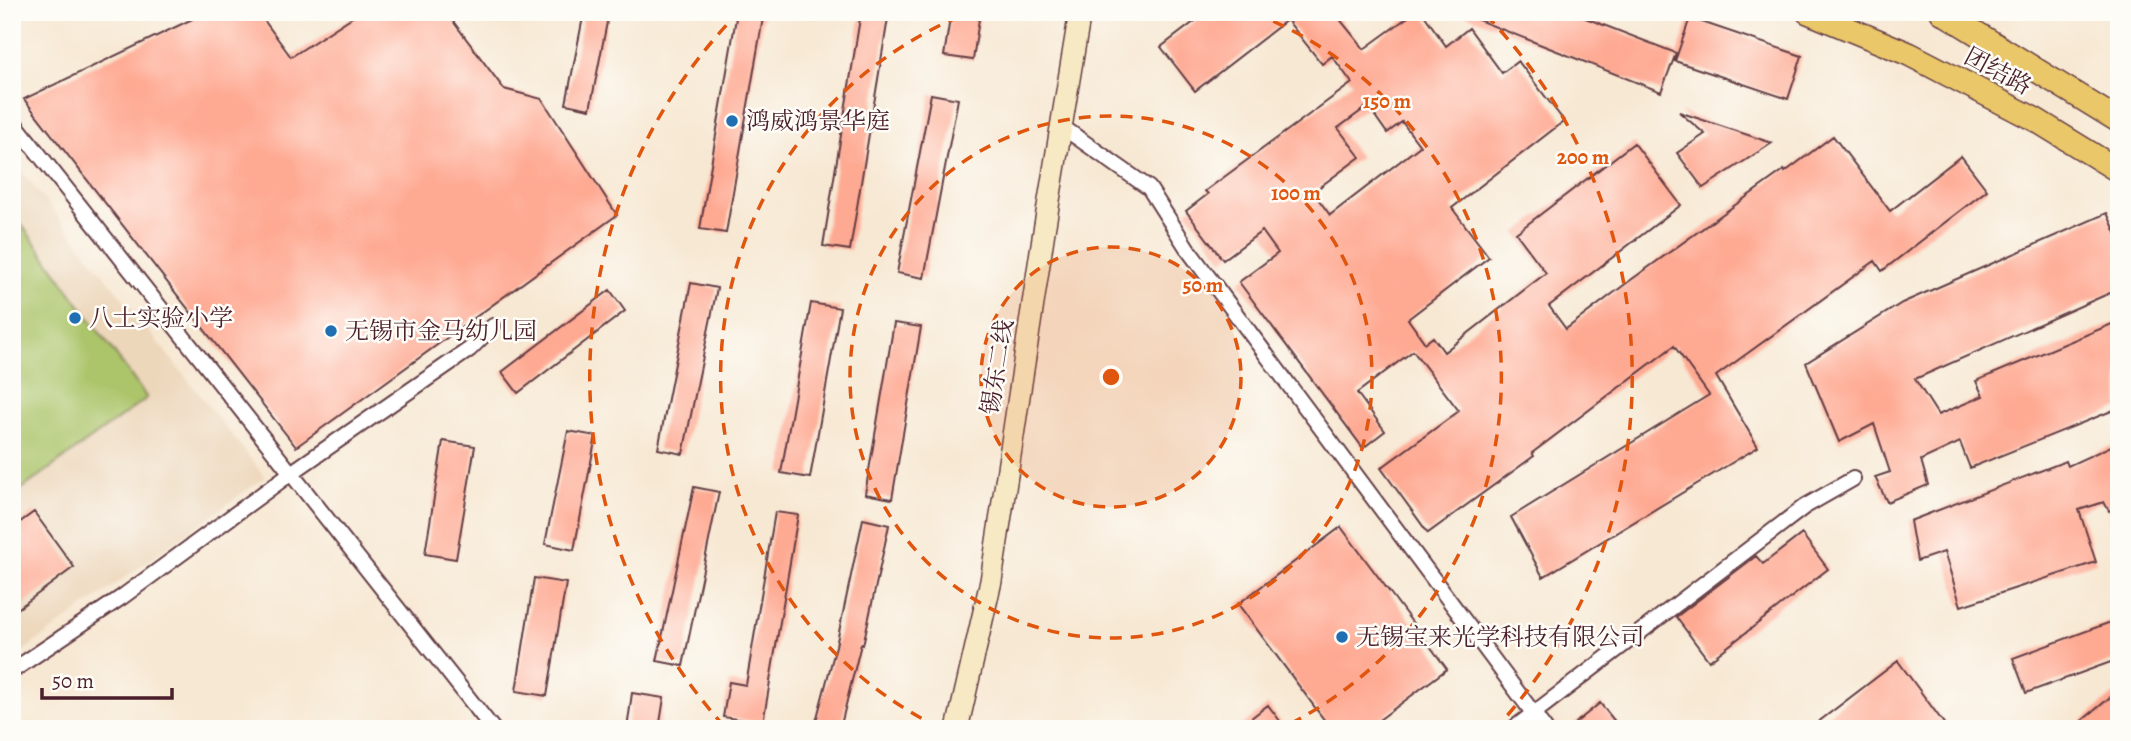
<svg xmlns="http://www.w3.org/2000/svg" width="2131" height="741" font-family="Alegreya,'Noto Serif SC',serif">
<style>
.built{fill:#edd7bb}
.green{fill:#acc56b;stroke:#7b724b;stroke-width:2}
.building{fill:#fea992;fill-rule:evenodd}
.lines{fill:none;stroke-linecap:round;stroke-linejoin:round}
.minor-casing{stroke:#643d44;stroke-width:18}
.secondary-casing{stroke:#643d44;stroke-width:24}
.primary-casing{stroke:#643d44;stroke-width:26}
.minor{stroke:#fff;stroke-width:14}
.secondary{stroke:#f7e9c3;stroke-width:21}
.primary{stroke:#eac769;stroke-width:23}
.ring{fill:none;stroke:#e0560e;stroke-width:3.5;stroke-dasharray:12 9}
.poi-dot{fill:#1f6fb2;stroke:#fdfcf7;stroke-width:2.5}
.labels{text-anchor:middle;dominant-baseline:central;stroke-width:5;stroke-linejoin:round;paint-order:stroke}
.street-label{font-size:24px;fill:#4a1f2b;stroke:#fdfcf7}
.poi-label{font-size:24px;fill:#4a1f2b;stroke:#fdfcf7;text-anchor:start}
.centre{fill:#e0560e;stroke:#fdfcf7;stroke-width:3.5}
.ring-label{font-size:21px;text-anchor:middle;font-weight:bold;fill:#e0560e;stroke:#fdfcf7;stroke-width:5;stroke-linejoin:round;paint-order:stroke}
</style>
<rect width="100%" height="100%" fill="#fdfcf7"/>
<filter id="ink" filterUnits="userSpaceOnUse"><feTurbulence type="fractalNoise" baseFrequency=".0143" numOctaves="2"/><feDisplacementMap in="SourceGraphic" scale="14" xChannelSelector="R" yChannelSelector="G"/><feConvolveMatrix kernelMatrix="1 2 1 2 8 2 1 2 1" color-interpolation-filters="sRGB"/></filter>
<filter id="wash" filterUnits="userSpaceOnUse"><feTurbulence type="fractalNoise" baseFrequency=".00686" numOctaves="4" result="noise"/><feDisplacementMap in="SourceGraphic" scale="28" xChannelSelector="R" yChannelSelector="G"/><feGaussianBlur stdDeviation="1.57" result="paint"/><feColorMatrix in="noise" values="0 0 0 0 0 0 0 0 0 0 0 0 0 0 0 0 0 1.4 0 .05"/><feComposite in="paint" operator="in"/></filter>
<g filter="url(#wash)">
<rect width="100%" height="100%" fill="#f7e8d3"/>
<path class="built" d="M 12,159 L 265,477 L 12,659 Z"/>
<path class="green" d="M 12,211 L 147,398 L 12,496 Z"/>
<g id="blocks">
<path class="building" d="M 207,12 L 258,12 L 291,57 L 360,12 L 446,12 L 504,89 L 542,99 L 617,215 L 296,447 L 24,99 Z
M 584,12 L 609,12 L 590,109 L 566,104 Z
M 737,12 L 764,12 L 726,233 L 700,229 Z
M 861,12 L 889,12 L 850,250 L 823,246 Z
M 951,12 L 980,12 L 973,60 L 944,56 Z
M 1207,12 L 1334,12 L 1364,49 L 1415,12 L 1422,12 L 1446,46 L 1469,28 L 1502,73 L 1518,61 L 1564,121 L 1452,208 L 1489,257 L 1408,319 L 1425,343 L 1433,337 L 1444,352 L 1546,273 L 1516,233 L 1634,143 L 1681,205 L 1549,306 L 1566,329 L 1628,282 L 1784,170 L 1785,172 L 1833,136 L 1890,211 L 1961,156 L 1987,190 L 1882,271 L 1875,261 L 1716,376 L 1758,447 L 1543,577 L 1511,517 L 1709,395 L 1674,346 L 1532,453 L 1534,456 L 1428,533 L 1381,468 L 1459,411 L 1413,351 L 1357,393 L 1385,431 L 1363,448 L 1239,282 L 1278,253 L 1262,231 L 1223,260 L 1186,211 L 1208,194 L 1205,191 L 1352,83 L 1332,56 L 1322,64 L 1287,20 L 1195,91 L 1161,47 ZM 1368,106 L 1387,133 L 1402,122 L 1420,146 L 1330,215 L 1313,192 L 1360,157 L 1338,128 Z
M 1458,12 L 1570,12 L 1676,53 L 1661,92 Z
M 1690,18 L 1802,56 L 1788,99 L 1675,61 Z
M 931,94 L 958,99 L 924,278 L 897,273 Z
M 1679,112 L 1772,143 L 1703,188 L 1677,153 L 1705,134 Z
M 2107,213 L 2119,239 L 2119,289 L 1915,379 L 1938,415 L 1983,396 L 1976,381 L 2119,321 L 2119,408 L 1970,468 L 1960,442 L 1921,460 L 1928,485 L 1887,502 L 1875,477 L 1890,472 L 1874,424 L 1839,442 L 1806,363 L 1902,303 Z
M 691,283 L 717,288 L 683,454 L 658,449 Z
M 610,290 L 625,311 L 518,393 L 502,372 Z
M 811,303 L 840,308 L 810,478 L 781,473 Z
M 894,323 L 921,327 L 892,499 L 865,494 Z
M 568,431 L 596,436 L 574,550 L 545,544 Z
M 443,441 L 475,446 L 456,559 L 425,554 Z
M 2111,446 L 2119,463 L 2119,506 L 2109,511 L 2104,502 L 2079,510 L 2096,562 L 1961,606 L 1944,552 L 1917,561 L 1910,521 L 2066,461 L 2068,466 Z
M 694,487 L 719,492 L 683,666 L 657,661 Z
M 34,512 L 74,567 L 12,613 L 12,528 Z
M 775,512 L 798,515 L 763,723 L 723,717 L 729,682 L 746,685 Z
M 863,519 L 889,525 L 863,645 L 861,644 L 840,729 L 814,729 L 836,646 Z
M 1341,527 L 1447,669 L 1367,729 L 1331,729 L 1238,604 Z
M 1802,534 L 1828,569 L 1709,661 L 1676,617 L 1756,556 L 1763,564 Z
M 534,578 L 566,583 L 547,696 L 516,691 Z
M 2119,619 L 2119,659 L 2026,693 L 2013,658 Z
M 1898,661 L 1948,729 L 1809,729 Z
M 2119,690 L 2119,729 L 2072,729 Z
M 632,693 L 664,698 L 659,729 L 627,729 Z
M 1600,703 L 1621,729 L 1568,729 Z
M 1268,705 L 1286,729 L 1237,729 Z"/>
</g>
</g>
<g filter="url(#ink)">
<use href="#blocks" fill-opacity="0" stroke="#643d44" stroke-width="2"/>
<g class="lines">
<g class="minor-casing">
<path id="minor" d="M 12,120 L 493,729
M 1061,126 L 1149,188 L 1189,251 L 1545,729
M 12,671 L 122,597 L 291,473 L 470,349 L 493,326
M 1513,729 L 1804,507 L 1853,479"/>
</g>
<g class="secondary-casing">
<path id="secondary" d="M 957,729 L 991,581 L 1044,231 L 1080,12"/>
</g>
<g class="primary-casing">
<path id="primary" d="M 1808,12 L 1909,54 L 2036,120 L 2119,171
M 1942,12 L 2119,121"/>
</g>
<use href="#minor" class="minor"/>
<use href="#secondary" class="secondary"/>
<use href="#primary" class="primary"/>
</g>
</g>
<circle cx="1111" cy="377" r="130" fill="#e0560e" fill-opacity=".12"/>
<g class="ring">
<circle cx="1111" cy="377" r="130"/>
<circle cx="1111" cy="377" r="261"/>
<path d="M940 728A391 391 0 0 1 968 13M1254 13A391 391 0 0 1 1282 728"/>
<path d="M724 726A521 521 0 0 1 736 15M1486 15A521 521 0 0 1 1498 726"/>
</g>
<g class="poi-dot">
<circle cx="732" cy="121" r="7"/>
<circle cx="75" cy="318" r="7"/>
<circle cx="331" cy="331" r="7"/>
<circle cx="1342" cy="637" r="7"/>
</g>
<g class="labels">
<g class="street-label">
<text transform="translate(1998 71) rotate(28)">团结路</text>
<text transform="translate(997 367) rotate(-81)">锡东二线</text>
</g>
<g class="poi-label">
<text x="746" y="121">鸿威鸿景华庭</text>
<text x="89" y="318">八士实验小学</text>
<text x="345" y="331">无锡市金马幼儿园</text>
<text x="1356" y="637">无锡宝来光学科技有限公司</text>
</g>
</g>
<circle cx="1111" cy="377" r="10" class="centre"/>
<g class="ring-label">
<text x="1387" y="108">150 m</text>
<text x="1583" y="164">200 m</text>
<text x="1296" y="200">100 m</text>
<text x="1203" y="292">50 m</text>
</g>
<rect width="2131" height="741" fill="none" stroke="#fdfcf7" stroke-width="42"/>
<path d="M42 688v10h130v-10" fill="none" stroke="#4a1f2b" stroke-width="3.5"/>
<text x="52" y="688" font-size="21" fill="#4a1f2b" stroke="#fdfcf7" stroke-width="5" paint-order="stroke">50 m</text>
</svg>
